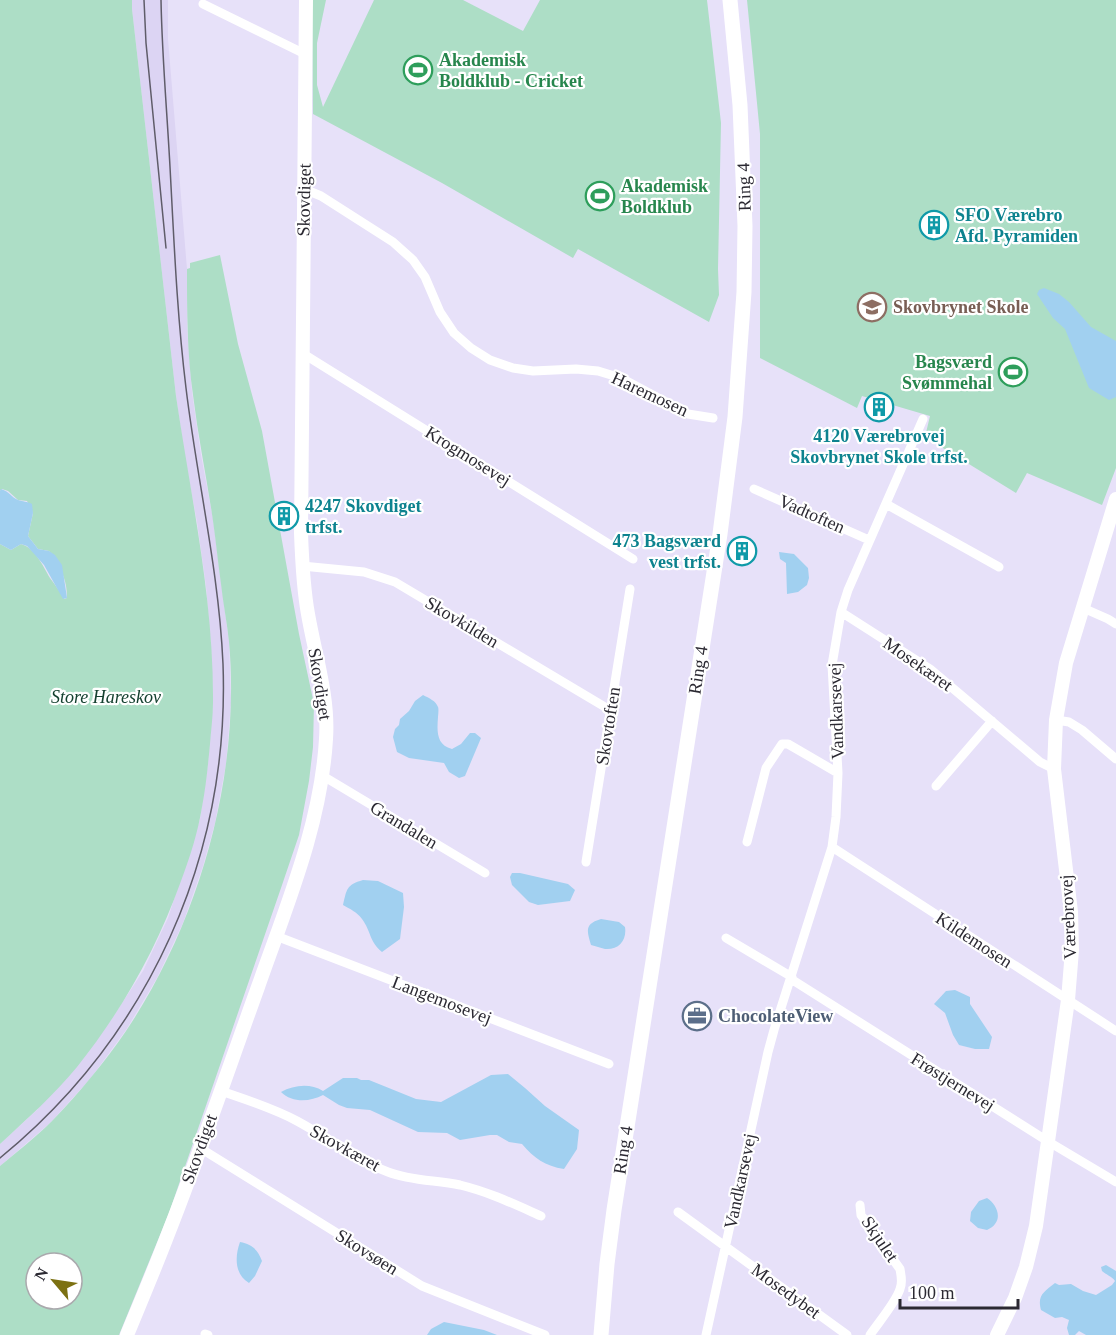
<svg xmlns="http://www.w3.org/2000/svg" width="1116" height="1335" font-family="Georgia,serif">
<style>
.built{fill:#dcd4f3}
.green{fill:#addec6;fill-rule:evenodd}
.water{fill:#a1d0f0}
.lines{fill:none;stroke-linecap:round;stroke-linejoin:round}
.street{stroke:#fff;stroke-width:9}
.secondary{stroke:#fff;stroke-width:14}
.primary{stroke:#fff;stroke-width:15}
.tram{stroke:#5f5c69;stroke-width:1.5}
.labels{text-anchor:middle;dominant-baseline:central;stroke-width:4.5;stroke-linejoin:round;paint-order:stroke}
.leisure-label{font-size:18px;font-weight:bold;fill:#27864d;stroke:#fff;text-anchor:start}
.street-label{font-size:18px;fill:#2b2932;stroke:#fff}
.culture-label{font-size:18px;font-weight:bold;fill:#0d838f;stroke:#fff;text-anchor:start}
.education-label{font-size:18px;font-weight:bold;fill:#785e54;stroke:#fff;text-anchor:start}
.park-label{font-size:18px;font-style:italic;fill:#14402f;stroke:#fff}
.service-label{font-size:18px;font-weight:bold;fill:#4e5e75;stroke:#fff;text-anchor:start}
</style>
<rect width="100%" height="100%" fill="#e7e1f9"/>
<path class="built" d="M 132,0 L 168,0 L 168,39 L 187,269 L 187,328 L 192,392 L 201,455 L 213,519 L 229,642 L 231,703 L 226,764 L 215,823 L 203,866 L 183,923 L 157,978 L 126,1030 L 90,1079 L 50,1123 L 0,1166 L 0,1144 L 37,1110 L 111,1020 L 143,971 L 168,918 L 200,819 L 208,763 L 213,704 L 211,646 L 206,586 L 197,522 L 185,458 L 176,396 L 132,9 Z"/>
<path class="green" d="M 0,0 L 132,0 L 132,9 L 176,396 C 191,498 214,599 213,703 C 213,716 211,730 210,744 C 208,765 206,786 202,807 C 198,832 190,857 181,881 C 156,950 123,1009 77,1067 C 54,1095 27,1119 0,1144 L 0,544 L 11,550 L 21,544 C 35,548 43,566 50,578 C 55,585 60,591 64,599 L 67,598 C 67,577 60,568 49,551 L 38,549 L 28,536 L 33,513 L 27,501 L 18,500 L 8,491 L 2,489 L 0,491 Z
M 312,0 L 326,0 L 317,43 L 317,85 L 323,107 L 374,0 L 463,0 L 523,31 L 540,0 L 707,0 L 721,123 L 718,269 L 719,295 L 709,322 L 578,249 L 573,258 L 442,183 L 313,114 Z
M 747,0 L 1116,0 L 1116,468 L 1102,505 L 1027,473 L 1016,493 L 925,437 L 930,416 L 862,396 L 857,408 L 760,358 L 760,134 Z
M 220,255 L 238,344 L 262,431 L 299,634 L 314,704 L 313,747 L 309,781 L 299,835 L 281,888 L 169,1213 L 119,1335 L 0,1335 L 0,1166 C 17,1152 36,1137 52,1121 C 79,1093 104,1063 126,1031 C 200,921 241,774 229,642 C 227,622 223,603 221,584 C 218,563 216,542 213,521 C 207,479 198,437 193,395 C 187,353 187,311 187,269 L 190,268 L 190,263 ZM 36,1263 L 72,1263 L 72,1299 L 36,1299 Z"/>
<path class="water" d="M 1044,288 L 1059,294 L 1069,302 L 1091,327 L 1116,341 L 1116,397 L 1109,400 L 1089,388 L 1065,329 L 1053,318 L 1037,294 L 1039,290 Z
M 1,489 C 10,492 11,497 18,500 C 23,502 27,501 32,504 L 33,513 L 28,536 L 38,549 L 49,551 L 55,555 L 62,565 L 67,598 L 63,599 L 44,565 L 27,546 L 21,544 L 11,550 L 0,544 L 0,491 Z
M 779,552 L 794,554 L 808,568 L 809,578 L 807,585 L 798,592 L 787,594 L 786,563 L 780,559 Z
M 423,695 C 429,698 436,701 438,707 C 439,709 438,716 438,717 C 437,731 436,745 452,749 L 461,744 L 470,733 L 475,733 L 481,738 L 465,776 L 459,778 L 449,772 L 444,763 L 409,758 L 397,752 L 393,737 L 395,729 L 399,725 L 400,719 L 409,711 L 415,701 Z
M 512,873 L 520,873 L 568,884 L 575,890 L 570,901 L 538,905 L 529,902 L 512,885 L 510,877 Z
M 363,880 L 378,881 L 403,893 L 404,907 L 400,939 L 382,952 C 369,941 371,931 362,919 C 357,912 350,909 343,905 C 347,889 346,885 363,880 Z
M 601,919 L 619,922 L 625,927 C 627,940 619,950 605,949 C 600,948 596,946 591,945 C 587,931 584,924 601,919 Z
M 955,990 L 970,997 L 970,1004 L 992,1037 L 989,1049 L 975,1049 L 959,1045 L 953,1035 L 945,1013 L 934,1004 L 946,991 Z
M 508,1074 L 525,1088 L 545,1106 L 579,1130 L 577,1149 L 564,1169 C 545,1166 534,1158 522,1144 L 509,1142 L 497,1135 L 490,1135 L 460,1140 L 447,1133 L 418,1132 L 370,1110 L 347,1108 L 339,1105 L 323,1095 C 310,1102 292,1103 281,1092 C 294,1085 310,1083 323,1091 L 343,1078 L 357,1078 L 361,1080 L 369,1080 L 416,1099 L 441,1102 L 491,1075 Z
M 987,1198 C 995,1203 1002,1215 995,1224 C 993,1227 990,1228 987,1230 L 978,1228 L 970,1221 L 971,1212 L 979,1201 Z
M 240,1242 C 252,1244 258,1250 262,1261 L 255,1276 L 249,1283 C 234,1274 235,1256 240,1242 Z
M 1106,1265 L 1116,1271 L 1116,1335 L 1086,1335 L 1079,1331 L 1075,1335 L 1069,1335 L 1067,1328 L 1069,1320 L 1062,1317 L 1055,1318 L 1041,1310 C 1037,1295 1044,1292 1055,1283 L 1059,1285 L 1071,1284 L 1083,1291 L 1096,1295 L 1112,1285 L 1115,1281 C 1112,1276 1106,1275 1102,1271 L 1101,1267 Z
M 444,1322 L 484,1330 L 497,1335 L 427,1335 L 431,1329 Z"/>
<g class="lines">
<path class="street" d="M 203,4 L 305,54
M 304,189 L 321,196 L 393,242 L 413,260 L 425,277 L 440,312 L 454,333 L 471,348 L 490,360 L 513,368 L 533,371 L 576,369 L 598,371 L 621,378 L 688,414 L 713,418
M 302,353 L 633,559
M 754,489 L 869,540
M 886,504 L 999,567
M 302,566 L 364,572 L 395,582 L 610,710
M 1083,608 L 1108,619 L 1116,624
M 841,612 L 930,669 L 1040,762 L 1054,769
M 1056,720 L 1069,722 L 1082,730 L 1116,759
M 323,776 L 485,873
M 936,786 L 992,721
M 747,842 L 766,768 L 782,744 L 788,744 L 838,773
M 832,847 L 1116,1031
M 586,862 L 630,589
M 276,936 L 609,1064
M 726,938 L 792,977
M 791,979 L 1049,1142 L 1116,1182
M 221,1091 C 247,1100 273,1108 297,1121 C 327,1137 356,1160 388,1172 C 411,1181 436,1180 460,1185 C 489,1192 514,1204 541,1216
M 200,1148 L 422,1286 L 545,1335
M 860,1205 L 861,1215 L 900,1269 C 901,1276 903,1282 900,1289 C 896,1302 878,1323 870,1335
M 678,1212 L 847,1335
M 205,1334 L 208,1335
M 706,1335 L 768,1052 L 774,1030 L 832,847 L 836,817 L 838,773 L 832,665 L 841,612 L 848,590 L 923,419"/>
<path class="secondary" d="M 127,1335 C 141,1301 155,1268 168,1234 C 200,1153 228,1070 258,987 C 286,907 321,825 326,739 C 329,697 315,655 308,614 C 303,587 302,560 301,533 L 306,0
M 997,1335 L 1015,1298 L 1026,1267 L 1036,1226 L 1068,1000 L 1072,950 L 1071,912 L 1054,769 L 1056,720 L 1066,663 L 1116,499"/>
<path class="primary" d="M 601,1335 L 607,1264 L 614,1210 L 720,534 L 735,417 L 744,292 L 745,226 L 740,105 L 730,0"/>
<path class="tram" d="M 144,0 L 146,43 L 166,248
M 0,1158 C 149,1036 230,856 223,664 C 219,571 197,480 186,388 C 177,315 174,241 170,167 C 167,111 162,56 161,0"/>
</g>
<defs>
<g id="stadium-ring" transform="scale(1.5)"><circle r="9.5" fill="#fff" stroke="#2e9e5b" stroke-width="1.5"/><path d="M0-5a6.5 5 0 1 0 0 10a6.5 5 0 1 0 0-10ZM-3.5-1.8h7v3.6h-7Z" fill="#2e9e5b"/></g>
<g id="building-ring" transform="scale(1.5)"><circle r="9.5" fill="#fff" stroke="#0f9aa8" stroke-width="1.5"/><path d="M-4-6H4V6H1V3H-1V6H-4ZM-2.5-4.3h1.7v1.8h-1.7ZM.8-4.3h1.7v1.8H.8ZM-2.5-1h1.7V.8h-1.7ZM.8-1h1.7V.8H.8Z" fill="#0f9aa8"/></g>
<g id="school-ring" transform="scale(1.5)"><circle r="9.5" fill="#fff" stroke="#8d6e63" stroke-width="1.5"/><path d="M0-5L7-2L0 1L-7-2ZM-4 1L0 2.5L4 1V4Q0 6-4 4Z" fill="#8d6e63"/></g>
<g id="office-ring" transform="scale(1.5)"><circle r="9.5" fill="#fff" stroke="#5c6f8a" stroke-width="1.5"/><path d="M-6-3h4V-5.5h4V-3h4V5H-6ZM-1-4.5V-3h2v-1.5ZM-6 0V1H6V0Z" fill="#5c6f8a"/></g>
</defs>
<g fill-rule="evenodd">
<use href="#stadium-ring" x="418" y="70"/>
<use href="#stadium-ring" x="600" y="196"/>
<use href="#building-ring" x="934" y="225"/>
<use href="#school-ring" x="872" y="307"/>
<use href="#stadium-ring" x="1013" y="372"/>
<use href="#building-ring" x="879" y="407"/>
<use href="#building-ring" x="284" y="516"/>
<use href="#building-ring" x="742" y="551"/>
<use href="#office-ring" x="697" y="1016"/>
</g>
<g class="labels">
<g class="leisure-label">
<text x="439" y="60">Akademisk<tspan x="439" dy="21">Boldklub - Cricket</tspan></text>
<text x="621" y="186">Akademisk<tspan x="621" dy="21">Boldklub</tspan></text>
<text x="992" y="362" text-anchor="end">Bagsværd<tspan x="992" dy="21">Svømmehal</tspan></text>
</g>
<g class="street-label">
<text transform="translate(744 187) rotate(-92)">Ring 4</text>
<text transform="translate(304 200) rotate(-89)">Skovdiget</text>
<text transform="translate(650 394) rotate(25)">Haremosen</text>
<text transform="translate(468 456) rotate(32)">Krogmosevej</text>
<text transform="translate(812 514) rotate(24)">Vadtoften</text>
<text transform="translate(462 622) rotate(31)">Skovkilden</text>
<text transform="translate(918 664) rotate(35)">Mosekæret</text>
<text transform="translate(698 670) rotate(-81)">Ring 4</text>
<text transform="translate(320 684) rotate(81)">Skovdiget</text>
<text transform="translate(836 711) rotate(-92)">Vandkarsevej</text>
<text transform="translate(608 726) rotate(-81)">Skovtoften</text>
<text transform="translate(404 825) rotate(31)">Grandalen</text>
<text transform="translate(1068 917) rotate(-93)">Værebrovej</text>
<text transform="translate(974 940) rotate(33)">Kildemosen</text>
<text transform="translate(442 1000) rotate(21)">Langemosevej</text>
<text transform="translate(953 1082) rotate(32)">Frøstjernevej</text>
<text transform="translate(345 1148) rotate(29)">Skovkæret</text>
<text transform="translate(199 1149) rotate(-70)">Skovdiget</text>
<text transform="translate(623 1150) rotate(-81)">Ring 4</text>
<text transform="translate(740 1181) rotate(-78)">Vandkarsevej</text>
<text transform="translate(880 1239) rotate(56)">Skjulet</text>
<text transform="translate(367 1252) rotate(32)">Skovsøen</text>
<text transform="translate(786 1291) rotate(36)">Mosedybet</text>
</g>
<g class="culture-label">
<text x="955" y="215">SFO Værebro<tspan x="955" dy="21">Afd. Pyramiden</tspan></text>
<text x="879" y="436" text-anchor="middle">4120 Værebrovej<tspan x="879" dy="21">Skovbrynet Skole trfst.</tspan></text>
<text x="305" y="506">4247 Skovdiget<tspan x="305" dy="21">trfst.</tspan></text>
<text x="721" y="541" text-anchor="end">473 Bagsværd<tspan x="721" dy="21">vest trfst.</tspan></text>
</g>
<g class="education-label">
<text x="893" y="307">Skovbrynet Skole</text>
</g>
<g class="park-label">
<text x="106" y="697">Store Hareskov</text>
</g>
<g class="service-label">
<text x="718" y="1016">ChocolateView</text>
</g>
</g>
<g transform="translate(54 1281) rotate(299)"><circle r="28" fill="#ffffff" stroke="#aaa9ad" stroke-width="1.5"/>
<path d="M0-4.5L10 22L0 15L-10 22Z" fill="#7c7112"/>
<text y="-9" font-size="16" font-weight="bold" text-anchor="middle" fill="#2b2932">N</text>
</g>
<path d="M900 1299v9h118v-9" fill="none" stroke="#2b2932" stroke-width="3"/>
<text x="909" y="1299" font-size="18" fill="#2b2932" stroke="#ffffff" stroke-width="4.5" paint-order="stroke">100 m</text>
</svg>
